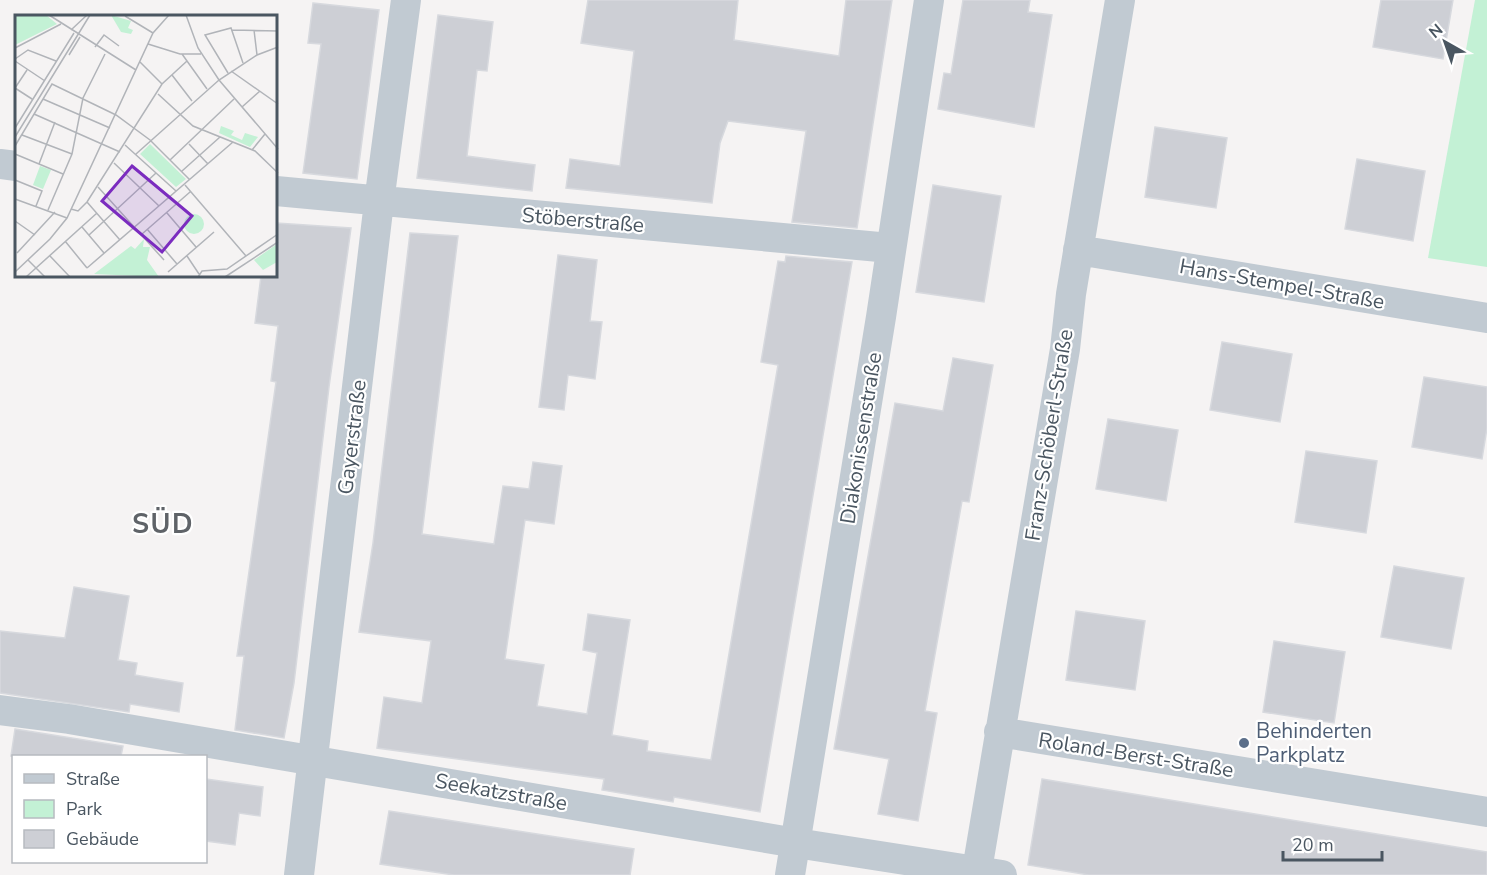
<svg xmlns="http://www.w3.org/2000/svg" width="1487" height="875" font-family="'Nunito Sans',sans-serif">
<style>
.green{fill:#c3f1d5}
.building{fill:#cdcfd5;stroke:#d7d9de;stroke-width:1.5}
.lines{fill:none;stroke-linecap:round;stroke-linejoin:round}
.minor{stroke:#c1cad2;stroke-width:30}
.service-dot{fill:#5c6f8a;stroke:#fff;stroke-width:2}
.labels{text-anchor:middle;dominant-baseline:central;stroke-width:4.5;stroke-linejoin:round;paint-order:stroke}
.street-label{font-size:21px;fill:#4a5661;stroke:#fff}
.service-label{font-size:21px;fill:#4e5e75;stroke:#fff;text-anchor:start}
.district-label{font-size:27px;font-weight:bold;letter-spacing:1.5px;fill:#5f6368;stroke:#fff}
.inset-road{fill:none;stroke:#b1b4b9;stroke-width:1.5}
.view{fill:#7b2cbf;fill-opacity:0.15;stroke:#7b2cbf;stroke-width:3}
.inset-edge{fill:none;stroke:#4a5661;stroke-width:3}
</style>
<rect width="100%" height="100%" fill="#f5f3f3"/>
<path class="green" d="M 1475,0 L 1487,0 L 1487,267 L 1428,258 Z"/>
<path class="building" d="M 588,0 L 738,0 L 734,40 L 839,56 L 846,0 L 892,0 L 857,228 L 792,222 L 806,131 L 728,121 L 720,143 L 712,203 L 566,188 L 570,159 L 620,166 L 634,51 L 581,43 Z
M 963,0 L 1030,0 L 1028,12 L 1052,15 L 1034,127 L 938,109 L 944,73 L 951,74 Z
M 1381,0 L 1453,0 L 1443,59 L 1373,47 Z
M 313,3 L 379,10 L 357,179 L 303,173 L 321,44 L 308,43 Z
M 438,15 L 493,22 L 487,71 L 477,70 L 467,156 L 535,165 L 532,191 L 417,178 Z
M 1155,127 L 1227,138 L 1216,208 L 1145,197 Z
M 1357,159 L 1425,171 L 1413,241 L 1345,229 Z
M 933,185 L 1001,196 L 984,302 L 916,292 Z
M 276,223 L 351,228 L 329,387 L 294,683 L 284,738 L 235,730 L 244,656 L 237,656 L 276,382 L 271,381 L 278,326 L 255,323 L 261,276 L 276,276 Z
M 410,233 L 458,236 L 422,534 L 494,544 L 503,486 L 529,489 L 533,462 L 562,466 L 554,524 L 525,520 L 505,659 L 544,665 L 537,706 L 587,714 L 597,653 L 583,650 L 588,614 L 630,620 L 612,735 L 648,741 L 647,751 L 711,760 L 778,365 L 761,362 L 778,261 L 785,262 L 786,256 L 852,262 L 760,812 L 674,797 L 673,802 L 602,790 L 604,779 L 377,748 L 384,697 L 422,703 L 431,641 L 359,632 L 373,543 Z
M 558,255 L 597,260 L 590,321 L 602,322 L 595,379 L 568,375 L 564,410 L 539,407 Z
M 1222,342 L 1292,354 L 1280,422 L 1210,410 Z
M 953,358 L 993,365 L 969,502 L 962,501 L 925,711 L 937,713 L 918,821 L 878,814 L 889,759 L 834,749 L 895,403 L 943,411 Z
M 1424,377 L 1487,387 L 1487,428 L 1482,459 L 1412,447 Z
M 1108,419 L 1178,430 L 1166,501 L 1096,489 Z
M 1306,451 L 1377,461 L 1366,533 L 1295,522 Z
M 1394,566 L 1464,578 L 1451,649 L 1381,637 Z
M 74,587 L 129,596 L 118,660 L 137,663 L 135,675 L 183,683 L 179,712 L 130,704 L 129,712 L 0,693 L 0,631 L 65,638 Z
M 1076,611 L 1145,621 L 1135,690 L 1066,680 Z
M 1274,641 L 1345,652 L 1334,723 L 1263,712 Z
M 15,729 L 123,746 L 121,756 L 11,756 Z
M 206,779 L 263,787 L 260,816 L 239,813 L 235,845 L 206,841 Z
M 1042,779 L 1487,852 L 1487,875 L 1089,875 L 1028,865 Z
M 389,811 L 634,849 L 630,875 L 454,875 L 380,864 Z"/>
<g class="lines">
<path class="minor" d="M 0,164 L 16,166
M 276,191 L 890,248
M 1078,250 L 1487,318
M 0,710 L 69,719 L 796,843 L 1002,875
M 999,732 L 1487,812
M 977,870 L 1065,349 L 1071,294 L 1120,0
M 299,875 L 379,202 L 406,0
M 790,875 L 881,317 L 929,0"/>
</g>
<circle class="service-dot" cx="1244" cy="743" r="6"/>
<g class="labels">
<g class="street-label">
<text transform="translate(583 220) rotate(5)">Stöberstraße</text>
<text transform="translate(1282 284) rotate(10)">Hans-Stempel-Straße</text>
<text transform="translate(1049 435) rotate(-81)">Franz-Schöberl-Straße</text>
<text transform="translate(352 437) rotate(-83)">Gayerstraße</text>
<text transform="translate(861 438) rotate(-81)">Diakonissenstraße</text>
<text transform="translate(1136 755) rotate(9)">Roland-Berst-Straße</text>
<text transform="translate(501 792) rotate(10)">Seekatzstraße</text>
</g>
<g class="service-label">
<text x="1256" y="731">Behinderten<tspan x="1256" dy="24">Parkplatz</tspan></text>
</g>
<g class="district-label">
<text x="163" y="524">SÜD</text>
</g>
</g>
<g transform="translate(15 15)">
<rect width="262" height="262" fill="#f5f3f3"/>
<path d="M 0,0 L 31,0 L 42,9 L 0,30 ZM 96,0 L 116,6 L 113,13 L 118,15 L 116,19 L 106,17 ZM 206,111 L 219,116 L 216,120 L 227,125 L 230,118 L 243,122 L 235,132 L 204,118 ZM 135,129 L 171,164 L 161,172 L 125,139 ZM 25,151 L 36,155 L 28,174 L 18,170 ZM169 209a10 10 0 1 1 20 0a10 10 0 1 1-20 0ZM 129,224 L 128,232 L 135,232 L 132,245 L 144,262 L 79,259 L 116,231 L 120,234 ZM 262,229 L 262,247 L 248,255 L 239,245 Z" fill="#c3f1d5"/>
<path class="inset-road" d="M 34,0 L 121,55M 171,0 L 183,33 L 204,65 L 263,134M 110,1 L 138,18M 56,15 L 72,0M 217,15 L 263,16M 239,15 L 242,40M 133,29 L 165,39 L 186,39M 80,32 L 89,20 L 104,31M 0,33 L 46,9M 167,39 L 192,74M 54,40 L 65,22M 0,44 L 13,35 L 41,46M 0,46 L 30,66M 125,47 L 147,69M 216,56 L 263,89M 213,58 L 190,20 L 216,13 L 228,48M 157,60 L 177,86M 0,73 L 12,55M 0,73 L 17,84M 143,79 L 178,111 L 240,136 L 263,158M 28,84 L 95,113M 227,92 L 245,76M 19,99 L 105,137M 0,113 L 59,18M 7,120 L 57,139M 0,122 L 75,0M 174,129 L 193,149M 110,130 L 161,176M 0,131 L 37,69 L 101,100 L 135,125 L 175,165M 237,135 L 250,119M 0,139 L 48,159M 121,139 L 204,65 L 242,40 L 263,32M 155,145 L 219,84M 99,148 L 144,191M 24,149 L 40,107M 167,156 L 205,122M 0,165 L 27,176 L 21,191M 170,170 L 231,241M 83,172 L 149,245M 0,184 L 52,203M 72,187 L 105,225M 56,194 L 63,196 L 72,187 L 147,69 L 172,46M 33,195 L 57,139 L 68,83 L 90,39M 152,198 L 181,232M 0,206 L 20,220M 67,212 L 89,238M 132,214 L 162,249M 127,219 L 175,177M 74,220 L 141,158M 50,226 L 72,253M 2,238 L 40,197M 35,241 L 55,262M 172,241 L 184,259M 13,245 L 30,262M 72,253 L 218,127M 0,257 L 35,224 L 52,203 L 138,18 L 154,0M 153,257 L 199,217M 11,262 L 82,198M 183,262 L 187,256 L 212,254 L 263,219M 210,262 L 263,227"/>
<path class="view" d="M 117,151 L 177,201 L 147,237 L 87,186 Z"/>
<rect width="262" height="262" class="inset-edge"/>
</g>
<rect x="12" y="755" width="195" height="108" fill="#ffffff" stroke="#b7bbc0" stroke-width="1.5"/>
<rect x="24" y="774" width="30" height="9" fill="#c1cad2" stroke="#b7bbc0" stroke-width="1.5"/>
<text x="66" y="785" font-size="18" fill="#4a5661">Straße</text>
<rect x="24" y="800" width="30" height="18" fill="#c3f1d5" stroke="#b7bbc0" stroke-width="1.5"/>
<text x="66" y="815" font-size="18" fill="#4a5661">Park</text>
<rect x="24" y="830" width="30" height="18" fill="#cdcfd5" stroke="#b7bbc0" stroke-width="1.5"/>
<text x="66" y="845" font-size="18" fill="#4a5661">Gebäude</text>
<g transform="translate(1445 42) rotate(320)" stroke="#ffffff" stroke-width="4.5" paint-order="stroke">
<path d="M0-4.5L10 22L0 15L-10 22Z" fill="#4a5661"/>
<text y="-9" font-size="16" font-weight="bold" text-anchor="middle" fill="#4a5661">N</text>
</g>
<path d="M1283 851v9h99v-9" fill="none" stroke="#4a5661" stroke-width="3"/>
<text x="1292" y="851" font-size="18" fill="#4a5661" stroke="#ffffff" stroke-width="4.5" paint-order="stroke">20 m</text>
</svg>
